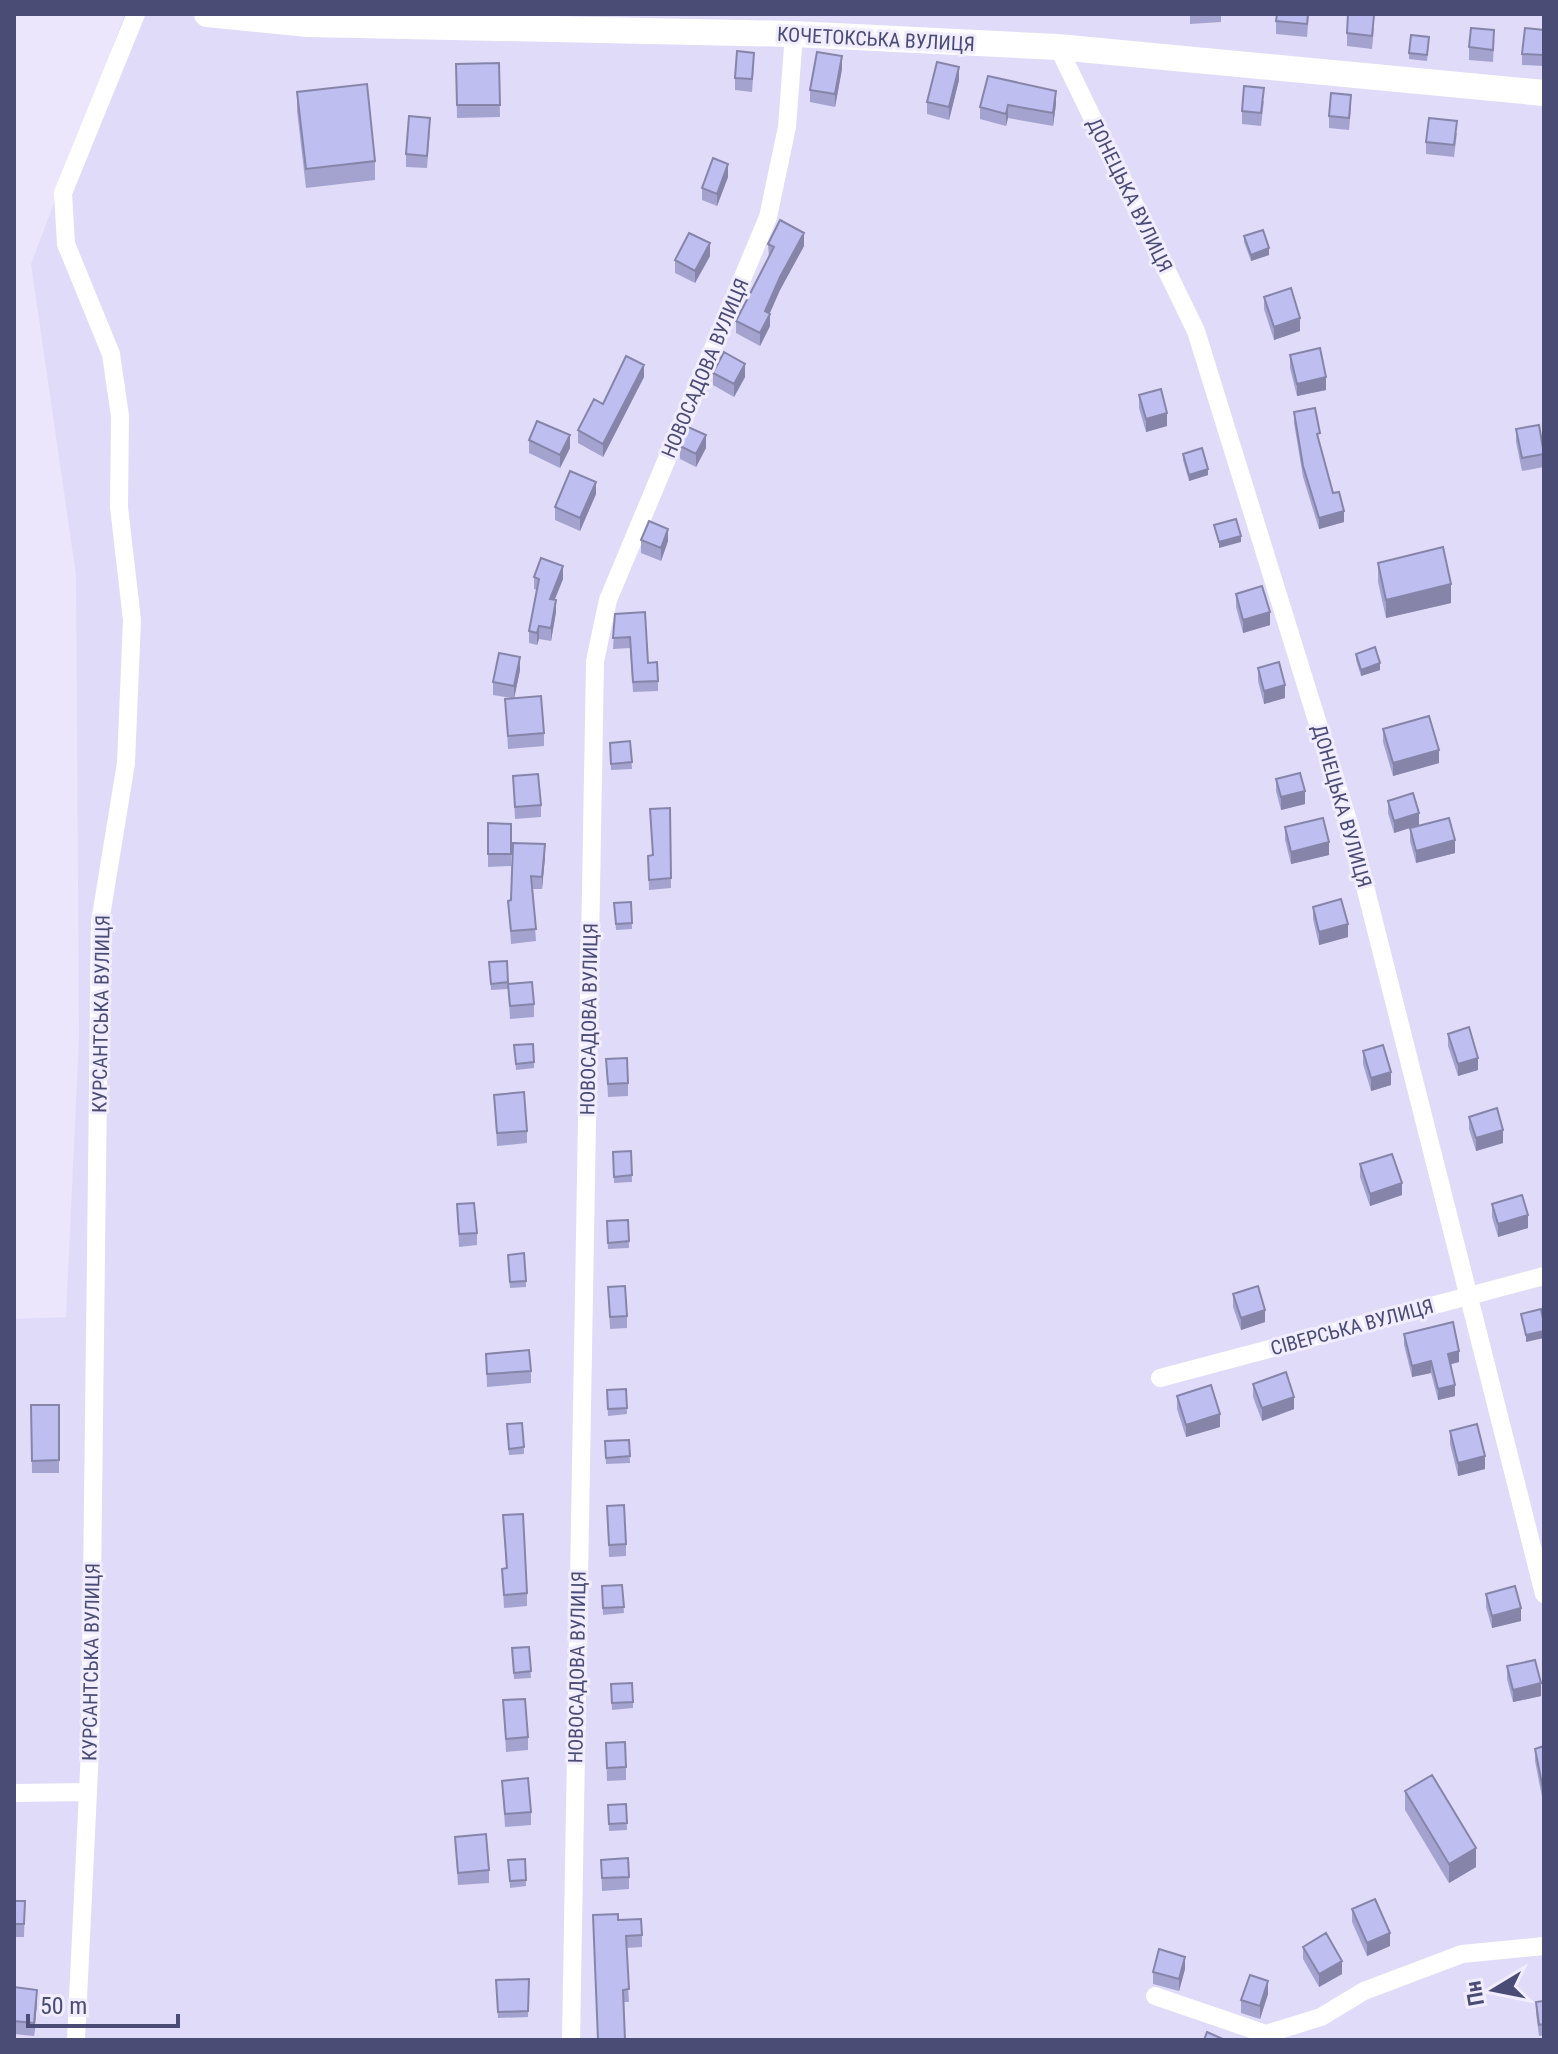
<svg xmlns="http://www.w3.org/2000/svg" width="1558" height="2054" font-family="'Roboto Condensed',sans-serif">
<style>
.residential{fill:#e0dbf9}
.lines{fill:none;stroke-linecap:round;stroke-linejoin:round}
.minor{stroke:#fff;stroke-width:18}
.secondary{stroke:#fff;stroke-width:26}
.wall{fill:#a4a3cf}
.shaded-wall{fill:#8685a9}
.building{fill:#bfbef1;stroke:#8685a9;stroke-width:2}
.labels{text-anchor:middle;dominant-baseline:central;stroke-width:6;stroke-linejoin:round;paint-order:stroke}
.street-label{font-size:20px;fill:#4b4c76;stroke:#f1edff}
</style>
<rect width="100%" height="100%" fill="#ebe6fc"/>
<path class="residential" d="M 125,14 L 1544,14 L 1544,2040 L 14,2040 L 14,1319 L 66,1317 L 79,1037 L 76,575 L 31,264 Z"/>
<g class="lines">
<path class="minor" d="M 1058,47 L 1196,331 L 1350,827 L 1544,1594
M 1160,1378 L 1544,1276
M 14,1793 L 88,1792
M 1155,1996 L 1266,2034 L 1321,2017 L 1364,1991 L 1462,1954 L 1544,1946
M 76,2040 L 90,1750 L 100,922 L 126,763 L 132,620 L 119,507 L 120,416 L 111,354 L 66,244 L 63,193 L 136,14
M 571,2040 L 595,661 L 608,600 L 768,217 L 787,127 L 794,34"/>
<path class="secondary" d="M 207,14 L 308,24 L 794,34 L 1058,47 L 1544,93"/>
</g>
<path class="wall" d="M 1190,14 L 1221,14 L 1221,22 L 1190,24 Z
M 1309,14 L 1307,37 L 1276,34 L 1276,21 Z
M 1374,28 L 1372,49 L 1347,46 L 1347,33 Z
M 1544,30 L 1544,66 L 1522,65 L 1522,54 Z
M 1494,43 L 1493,62 L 1469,60 L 1469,47 Z
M 1429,44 L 1427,61 L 1409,59 L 1409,53 Z
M 499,63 L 500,117 L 457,118 L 456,64 Z
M 754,66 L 752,92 L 735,90 L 735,78 Z
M 842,69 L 835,107 L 810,102 L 810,90 Z
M 959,80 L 949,120 L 927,114 L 927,102 Z
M 297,92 L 375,161 L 375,180 L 306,188 L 297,111 Z
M 1264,101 L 1261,126 L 1242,124 L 1242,111 Z
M 1056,104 L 1053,126 L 1008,118 L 1006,126 L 980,119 L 980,107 Z
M 1351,108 L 1349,130 L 1329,128 L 1329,116 Z
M 430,130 L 427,168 L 406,167 L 406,154 Z
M 1457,133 L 1454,157 L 1426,154 L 1426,142 Z
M 728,177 L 717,206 L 702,200 L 702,188 Z
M 1244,236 L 1269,255 L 1251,261 L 1244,242 Z
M 768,244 L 804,246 L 780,290 L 769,314 L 770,326 L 760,346 L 736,333 L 736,321 L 769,257 Z
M 710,256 L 695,283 L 675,273 L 675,260 Z
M 1264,297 L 1300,331 L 1274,340 L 1264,309 Z
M 1290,355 L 1326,390 L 1297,396 L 1290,368 Z
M 713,373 L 745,377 L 734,397 L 713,385 Z
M 644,377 L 603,457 L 578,443 L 578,430 L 603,404 Z
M 1139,395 L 1167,426 L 1146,432 L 1139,408 Z
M 1294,412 L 1320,444 L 1333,493 L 1344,522 L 1319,529 L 1303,477 L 1294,423 Z
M 1516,429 L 1544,448 L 1544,467 L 1522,471 L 1516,442 Z
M 529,440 L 570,448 L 560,468 L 529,453 Z
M 680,446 L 706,448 L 696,467 L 680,459 Z
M 1183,454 L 1208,475 L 1189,481 L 1183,460 Z
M 596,494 L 580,531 L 555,520 L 555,507 Z
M 641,540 L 668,541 L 661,561 L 641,553 Z
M 1378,563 L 1451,603 L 1386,618 L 1378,582 Z
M 534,577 L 563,579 L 555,599 L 556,612 L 551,641 L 539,639 L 537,645 L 529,643 L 529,631 L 537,590 L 534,589 Z
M 1236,594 L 1270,625 L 1243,633 L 1236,607 Z
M 615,614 L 648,663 L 658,681 L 658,691 L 633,692 L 630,648 L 613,649 Z
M 1356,654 L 1380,670 L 1361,676 L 1356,660 Z
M 1258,668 L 1285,698 L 1264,704 L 1258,681 Z
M 520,670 L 514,698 L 544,733 L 544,746 L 508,749 L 505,699 L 511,698 L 493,695 L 493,682 Z
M 1383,729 L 1439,763 L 1393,776 L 1383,742 Z
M 630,741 L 632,769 L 611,770 L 610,743 Z
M 513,776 L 541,805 L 541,817 L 515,819 Z
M 1276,779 L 1305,804 L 1281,810 L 1276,791 Z
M 1388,801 L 1419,825 L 1394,833 L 1388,813 Z
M 670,808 L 671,888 L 649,890 L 648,856 L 653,855 L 650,809 Z
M 488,823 L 511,824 L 511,866 L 488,867 Z
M 1285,827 L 1329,855 L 1291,864 L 1285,840 Z
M 1410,828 L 1455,853 L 1416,863 L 1410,841 Z
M 545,857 L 542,889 L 532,889 L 536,941 L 511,944 L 508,901 L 511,900 Z
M 631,902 L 632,929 L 616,930 L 614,903 Z
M 1313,907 L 1348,937 L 1319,945 L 1313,919 Z
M 507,961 L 508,989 L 491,990 L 489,962 Z
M 508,984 L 534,1004 L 534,1017 L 510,1019 Z
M 1448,1034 L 1478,1070 L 1458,1076 L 1448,1046 Z
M 514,1045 L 534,1062 L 534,1068 L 516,1070 Z
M 1363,1051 L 1391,1085 L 1371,1091 L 1363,1064 Z
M 606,1059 L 628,1083 L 628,1096 L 608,1097 Z
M 494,1095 L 527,1131 L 527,1143 L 497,1146 Z
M 1469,1117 L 1503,1143 L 1476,1151 L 1469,1129 Z
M 631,1151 L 632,1182 L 614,1183 L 613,1152 Z
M 1360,1164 L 1402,1195 L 1370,1206 L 1360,1177 Z
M 457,1204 L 477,1233 L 477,1245 L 459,1247 Z
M 1492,1204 L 1528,1228 L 1498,1237 L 1492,1217 Z
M 628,1220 L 629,1248 L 608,1249 L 607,1221 Z
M 508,1261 L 526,1281 L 526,1287 L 510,1288 Z
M 608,1287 L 627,1316 L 627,1328 L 610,1329 Z
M 1233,1294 L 1265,1322 L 1241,1330 L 1233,1307 Z
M 1404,1334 L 1459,1362 L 1450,1364 L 1455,1396 L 1438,1400 L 1431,1373 L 1412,1377 L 1404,1345 Z
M 486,1354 L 531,1371 L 531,1383 L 487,1387 Z
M 1253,1384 L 1294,1409 L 1262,1421 L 1253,1397 Z
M 626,1389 L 627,1414 L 608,1416 L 607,1390 Z
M 1177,1396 L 1220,1427 L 1186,1437 L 1177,1409 Z
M 31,1405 L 59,1405 L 59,1473 L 32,1473 Z
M 507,1430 L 524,1447 L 524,1454 L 509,1455 Z
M 1450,1431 L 1485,1469 L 1458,1476 L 1450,1444 Z
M 629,1440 L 630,1463 L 606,1464 L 605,1441 Z
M 607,1506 L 626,1544 L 626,1556 L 609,1557 Z
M 503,1515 L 527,1593 L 527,1606 L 504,1608 L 502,1569 L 506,1568 Z
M 622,1585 L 624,1613 L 603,1615 L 602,1586 Z
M 1486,1594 L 1521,1621 L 1492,1628 L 1486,1607 Z
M 529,1647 L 531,1678 L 514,1679 L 512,1655 Z
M 1507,1666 L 1541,1696 L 1513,1702 L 1507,1679 Z
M 611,1684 L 633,1702 L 633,1708 L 612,1710 Z
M 503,1700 L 528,1737 L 528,1750 L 506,1752 Z
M 606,1743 L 626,1767 L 626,1780 L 607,1781 Z
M 1544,1746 L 1544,1807 L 1535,1761 L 1535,1749 Z
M 502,1781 L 531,1812 L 531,1825 L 505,1827 Z
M 1405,1791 L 1476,1867 L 1449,1883 L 1405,1810 Z
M 626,1804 L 627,1830 L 609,1831 L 608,1805 Z
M 455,1837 L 489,1870 L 489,1883 L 458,1885 Z
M 525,1859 L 526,1886 L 510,1888 L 508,1860 Z
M 601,1860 L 629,1877 L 629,1889 L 602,1891 Z
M 14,1901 L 25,1901 L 24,1937 L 14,1937 Z
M 1352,1909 L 1390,1946 L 1367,1956 L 1352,1922 Z
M 618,1920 L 642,1935 L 642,1947 L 626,1948 L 629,2002 L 623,2002 Z
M 1303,1947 L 1342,1974 L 1319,1987 L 1303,1959 Z
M 1185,1969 L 1179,1991 L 1153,1984 L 1153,1972 Z
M 529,1979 L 528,2017 L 498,2018 L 496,1980 Z
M 14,1987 L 37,2002 L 34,2036 L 14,2034 Z
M 1268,1994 L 1260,2019 L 1241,2013 L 1241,2000 Z
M 1544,2001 L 1544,2035 L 1539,2036 L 1536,2013 L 1536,2002 Z"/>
<path class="shaded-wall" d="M 842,56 L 842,69 L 835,107 L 835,94 Z
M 959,67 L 959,80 L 949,120 L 949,107 Z
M 1056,91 L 1056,104 L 1053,126 L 1053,113 Z
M 1008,105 L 1008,118 L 1006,126 L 1006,114 Z
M 728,164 L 728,177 L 717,206 L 717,194 Z
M 804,233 L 804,246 L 780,290 L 766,322 L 770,314 L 770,326 L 760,346 L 760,333 L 765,311 L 780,277 Z
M 710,243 L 710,256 L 695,283 L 695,271 Z
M 1269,248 L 1269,255 L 1251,261 L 1251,255 Z
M 1300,318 L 1300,331 L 1274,340 L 1274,327 Z
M 745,364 L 745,377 L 734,397 L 734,384 Z
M 644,365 L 644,377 L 603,457 L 603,444 Z
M 1326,377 L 1326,390 L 1297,396 L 1297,384 Z
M 1167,413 L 1167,426 L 1146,432 L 1146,419 Z
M 570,435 L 570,448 L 560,468 L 560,455 Z
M 706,435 L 706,448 L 696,467 L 696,454 Z
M 1208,469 L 1208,475 L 1189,481 L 1189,475 Z
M 596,482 L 596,494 L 580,531 L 580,518 Z
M 1344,511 L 1344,522 L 1319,529 L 1319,518 Z
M 668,529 L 668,541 L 661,561 L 661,548 Z
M 1241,536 L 1241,542 L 1219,548 L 1219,542 Z
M 563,566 L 563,579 L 550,611 L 550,599 Z
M 1451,584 L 1451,603 L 1386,618 L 1386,600 Z
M 556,600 L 556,612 L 551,641 L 551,628 Z
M 1270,612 L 1270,625 L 1243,633 L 1243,620 Z
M 539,626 L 539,639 L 537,645 L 537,633 Z
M 520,657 L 520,670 L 514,699 L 514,686 Z
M 1380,663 L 1380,670 L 1361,676 L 1361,670 Z
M 1285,685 L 1285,698 L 1264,704 L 1264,691 Z
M 1439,750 L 1439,763 L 1393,776 L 1393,763 Z
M 1305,791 L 1305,804 L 1281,810 L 1281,797 Z
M 1419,813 L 1419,825 L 1394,833 L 1394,821 Z
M 1455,840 L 1455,853 L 1416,863 L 1416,851 Z
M 1329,842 L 1329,855 L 1291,864 L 1291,852 Z
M 545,844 L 545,857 L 542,889 L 542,877 Z
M 1348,924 L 1348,937 L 1319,945 L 1319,932 Z
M 1478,1058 L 1478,1070 L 1458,1076 L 1458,1064 Z
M 1391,1072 L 1391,1085 L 1371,1091 L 1371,1078 Z
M 1503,1130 L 1503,1143 L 1476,1151 L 1476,1138 Z
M 1402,1183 L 1402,1195 L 1370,1206 L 1370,1194 Z
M 1528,1215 L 1528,1228 L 1498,1237 L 1498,1224 Z
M 1265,1310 L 1265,1322 L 1241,1330 L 1241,1318 Z
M 1544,1331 L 1544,1338 L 1526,1342 L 1526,1335 Z
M 1459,1351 L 1459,1362 L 1448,1365 L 1448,1354 Z
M 1431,1361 L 1431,1373 L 1412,1377 L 1412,1366 Z
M 1455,1385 L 1455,1396 L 1438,1400 L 1438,1389 Z
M 1294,1397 L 1294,1409 L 1262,1421 L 1262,1408 Z
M 1220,1414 L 1220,1427 L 1186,1437 L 1186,1425 Z
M 1485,1456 L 1485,1469 L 1458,1476 L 1458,1463 Z
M 1521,1608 L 1521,1621 L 1492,1628 L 1492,1616 Z
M 1541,1683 L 1541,1696 L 1513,1702 L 1513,1690 Z
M 1476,1848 L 1476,1867 L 1449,1883 L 1449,1864 Z
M 1390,1933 L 1390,1946 L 1367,1956 L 1367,1943 Z
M 1185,1957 L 1185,1969 L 1179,1991 L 1179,1979 Z
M 1342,1961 L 1342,1974 L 1319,1987 L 1319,1974 Z
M 1268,1981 L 1268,1994 L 1260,2019 L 1260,2006 Z
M 37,1990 L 37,2002 L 34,2036 L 34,2023 Z"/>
<path class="building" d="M 1277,14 L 1308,14 L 1307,24 L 1276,21 Z
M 1348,14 L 1374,15 L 1372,36 L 1347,33 Z
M 1471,28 L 1494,30 L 1493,50 L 1469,47 Z
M 1525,28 L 1544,30 L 1544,55 L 1522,54 Z
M 1411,35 L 1429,37 L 1427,55 L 1409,53 Z
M 737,51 L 754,53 L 752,79 L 735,78 Z
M 817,52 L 842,56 L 835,94 L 810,90 Z
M 937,62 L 959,67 L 949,107 L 927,102 Z
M 499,63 L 500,105 L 457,105 L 456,64 Z
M 988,76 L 1056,91 L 1053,113 L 1008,105 L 1006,114 L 980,107 Z
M 367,84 L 375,161 L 306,169 L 297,92 Z
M 1244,86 L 1264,88 L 1261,113 L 1242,111 Z
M 1331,93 L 1351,95 L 1349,118 L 1329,116 Z
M 409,116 L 430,118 L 427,156 L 406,154 Z
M 1429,118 L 1457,121 L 1454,145 L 1426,142 Z
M 713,158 L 728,164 L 717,194 L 702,188 Z
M 780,220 L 804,233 L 780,277 L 765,311 L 770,314 L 760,333 L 736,321 L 774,247 L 768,244 Z
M 1263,230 L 1269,248 L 1251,255 L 1244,236 Z
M 689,233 L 710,243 L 695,271 L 675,260 Z
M 1291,288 L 1300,318 L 1274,327 L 1264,297 Z
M 1320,348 L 1326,377 L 1297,384 L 1290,355 Z
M 724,352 L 745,364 L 734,384 L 713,373 Z
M 626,356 L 644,365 L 603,444 L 578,430 L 594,399 L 603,404 Z
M 1161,389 L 1167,413 L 1146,419 L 1139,395 Z
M 1315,408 L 1320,433 L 1317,434 L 1333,493 L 1339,492 L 1344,511 L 1319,518 L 1303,466 L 1294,412 Z
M 537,421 L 570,435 L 560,455 L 529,440 Z
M 1539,425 L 1544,454 L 1522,458 L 1516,429 Z
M 688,427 L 706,435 L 696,454 L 680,446 Z
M 1202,448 L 1208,469 L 1189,475 L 1183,454 Z
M 570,471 L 596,482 L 580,518 L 555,507 Z
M 1236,519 L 1241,536 L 1219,542 L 1214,525 Z
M 649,521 L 668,529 L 661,548 L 641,540 Z
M 1443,547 L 1451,584 L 1386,600 L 1378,563 Z
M 541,558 L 563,566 L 550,599 L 556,600 L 551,628 L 539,626 L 537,633 L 529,631 L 539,579 L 534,577 Z
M 1262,586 L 1270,612 L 1243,620 L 1236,594 Z
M 645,612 L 648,663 L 657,662 L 658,681 L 633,682 L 630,637 L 613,638 L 615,614 Z
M 1375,647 L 1380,663 L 1361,670 L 1356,654 Z
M 499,653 L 520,657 L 514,686 L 493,682 Z
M 1279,662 L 1285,685 L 1264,691 L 1258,668 Z
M 541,696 L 544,733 L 508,736 L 505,699 Z
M 1429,716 L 1439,750 L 1393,763 L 1383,729 Z
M 630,741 L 632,762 L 611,764 L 610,743 Z
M 1300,773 L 1305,791 L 1281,797 L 1276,779 Z
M 538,774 L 541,805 L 515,807 L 513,776 Z
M 1413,793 L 1419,813 L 1394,821 L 1388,801 Z
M 670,808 L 671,878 L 649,880 L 648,856 L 653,855 L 650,809 Z
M 1323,818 L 1329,842 L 1291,852 L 1285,827 Z
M 1449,818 L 1455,840 L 1416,851 L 1410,828 Z
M 488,823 L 511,824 L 511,854 L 488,854 Z
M 513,843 L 545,844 L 542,877 L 531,876 L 536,929 L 511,931 L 508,901 L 511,900 Z
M 1341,899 L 1348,924 L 1319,932 L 1313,907 Z
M 631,902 L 632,923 L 616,924 L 614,903 Z
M 507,961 L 508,982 L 491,984 L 489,962 Z
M 532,982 L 534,1004 L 510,1006 L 508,984 Z
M 1469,1027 L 1478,1058 L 1458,1064 L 1448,1034 Z
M 533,1044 L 534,1062 L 516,1064 L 514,1045 Z
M 1383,1045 L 1391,1072 L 1371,1078 L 1363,1051 Z
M 627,1058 L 628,1083 L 608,1084 L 606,1059 Z
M 524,1092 L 527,1131 L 497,1133 L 494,1095 Z
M 1497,1108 L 1503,1130 L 1476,1138 L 1469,1117 Z
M 631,1151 L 632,1175 L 614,1177 L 613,1152 Z
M 1392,1154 L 1402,1183 L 1370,1194 L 1360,1164 Z
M 1522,1195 L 1528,1215 L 1498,1224 L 1492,1204 Z
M 474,1203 L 477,1233 L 459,1234 L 457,1204 Z
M 628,1220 L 629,1241 L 608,1243 L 607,1221 Z
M 524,1253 L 526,1281 L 510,1282 L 508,1255 Z
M 625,1286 L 627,1316 L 610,1317 L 608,1287 Z
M 1258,1286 L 1265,1310 L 1241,1318 L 1233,1294 Z
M 1541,1309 L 1544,1324 L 1544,1331 L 1526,1335 L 1521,1314 Z
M 1453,1322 L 1459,1351 L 1448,1354 L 1455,1385 L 1438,1389 L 1431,1361 L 1412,1366 L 1404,1334 Z
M 529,1350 L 531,1371 L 487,1374 L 486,1354 Z
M 1286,1372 L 1294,1397 L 1262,1408 L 1253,1384 Z
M 1211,1385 L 1220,1414 L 1186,1425 L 1177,1396 Z
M 626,1389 L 627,1408 L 608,1409 L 607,1390 Z
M 31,1405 L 59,1405 L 59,1460 L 32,1461 Z
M 522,1423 L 524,1447 L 509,1449 L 507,1424 Z
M 1477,1424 L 1485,1456 L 1458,1463 L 1450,1431 Z
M 629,1440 L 630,1456 L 606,1458 L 605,1441 Z
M 624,1505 L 626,1544 L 609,1545 L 607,1506 Z
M 523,1514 L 527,1593 L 504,1595 L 502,1569 L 507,1568 L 503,1515 Z
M 622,1585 L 624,1607 L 603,1608 L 602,1586 Z
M 1515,1586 L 1521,1608 L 1492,1616 L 1486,1594 Z
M 529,1647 L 531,1671 L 514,1673 L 512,1648 Z
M 1535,1660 L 1541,1683 L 1513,1690 L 1507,1666 Z
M 632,1683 L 633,1702 L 612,1703 L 611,1684 Z
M 525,1699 L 528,1737 L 506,1739 L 503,1700 Z
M 625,1742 L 626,1767 L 607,1768 L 606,1743 Z
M 1544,1746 L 1544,1794 L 1535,1749 Z
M 1432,1775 L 1476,1848 L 1449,1864 L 1405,1791 Z
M 528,1778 L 531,1812 L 505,1814 L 502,1781 Z
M 626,1804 L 627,1823 L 609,1824 L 608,1805 Z
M 486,1834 L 489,1870 L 458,1873 L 455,1837 Z
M 628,1858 L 629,1877 L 602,1878 L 601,1860 Z
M 525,1859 L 526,1880 L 510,1881 L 508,1860 Z
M 1375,1899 L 1390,1933 L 1367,1943 L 1352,1909 Z
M 14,1901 L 25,1901 L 24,1924 L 14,1924 Z
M 618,1914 L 618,1920 L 641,1919 L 642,1935 L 626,1936 L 629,1989 L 623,1990 L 625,2040 L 598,2040 L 593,1915 Z
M 1326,1933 L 1342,1961 L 1319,1974 L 1303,1947 Z
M 1159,1949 L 1185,1957 L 1179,1979 L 1153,1972 Z
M 1250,1975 L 1268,1981 L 1260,2006 L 1241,2000 Z
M 529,1979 L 528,2011 L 498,2012 L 496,1980 Z
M 14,1987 L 37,1990 L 34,2023 L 14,2021 Z
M 1544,2001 L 1544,2024 L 1539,2025 L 1536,2002 Z
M 1207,2032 L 1225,2040 L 1204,2040 Z"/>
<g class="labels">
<g class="street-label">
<text transform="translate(876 39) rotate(3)">КОЧЕТОКСЬКА ВУЛИЦЯ</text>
<text transform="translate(1130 195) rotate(64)">ДОНЕЦЬКА ВУЛИЦЯ</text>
<text transform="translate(705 368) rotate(-67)">НОВОСАДОВА ВУЛИЦЯ</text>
<text transform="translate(1342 806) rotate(74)">ДОНЕЦЬКА ВУЛИЦЯ</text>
<text transform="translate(101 1014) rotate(-89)">КУРСАНТСЬКА ВУЛИЦЯ</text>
<text transform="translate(589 1019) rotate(-89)">НОВОСАДОВА ВУЛИЦЯ</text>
<text transform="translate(1352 1327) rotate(-15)">СІВЕРСЬКА ВУЛИЦЯ</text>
<text transform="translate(91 1662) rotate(-89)">КУРСАНТСЬКА ВУЛИЦЯ</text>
<text transform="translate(577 1667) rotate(-89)">НОВОСАДОВА ВУЛИЦЯ</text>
</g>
</g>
<rect width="1558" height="2054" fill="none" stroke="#4b4c76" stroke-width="32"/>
<g transform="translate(1494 1990) rotate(260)" stroke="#f1edff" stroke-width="6" paint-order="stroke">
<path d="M0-6L14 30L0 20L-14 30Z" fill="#4b4c76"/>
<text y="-12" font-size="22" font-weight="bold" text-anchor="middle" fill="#4b4c76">Пн</text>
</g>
<path d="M28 2014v12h150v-12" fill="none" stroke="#4b4c76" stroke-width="4"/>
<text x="40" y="2014" font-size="24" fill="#4b4c76" stroke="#f1edff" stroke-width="6" paint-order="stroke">50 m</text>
</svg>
